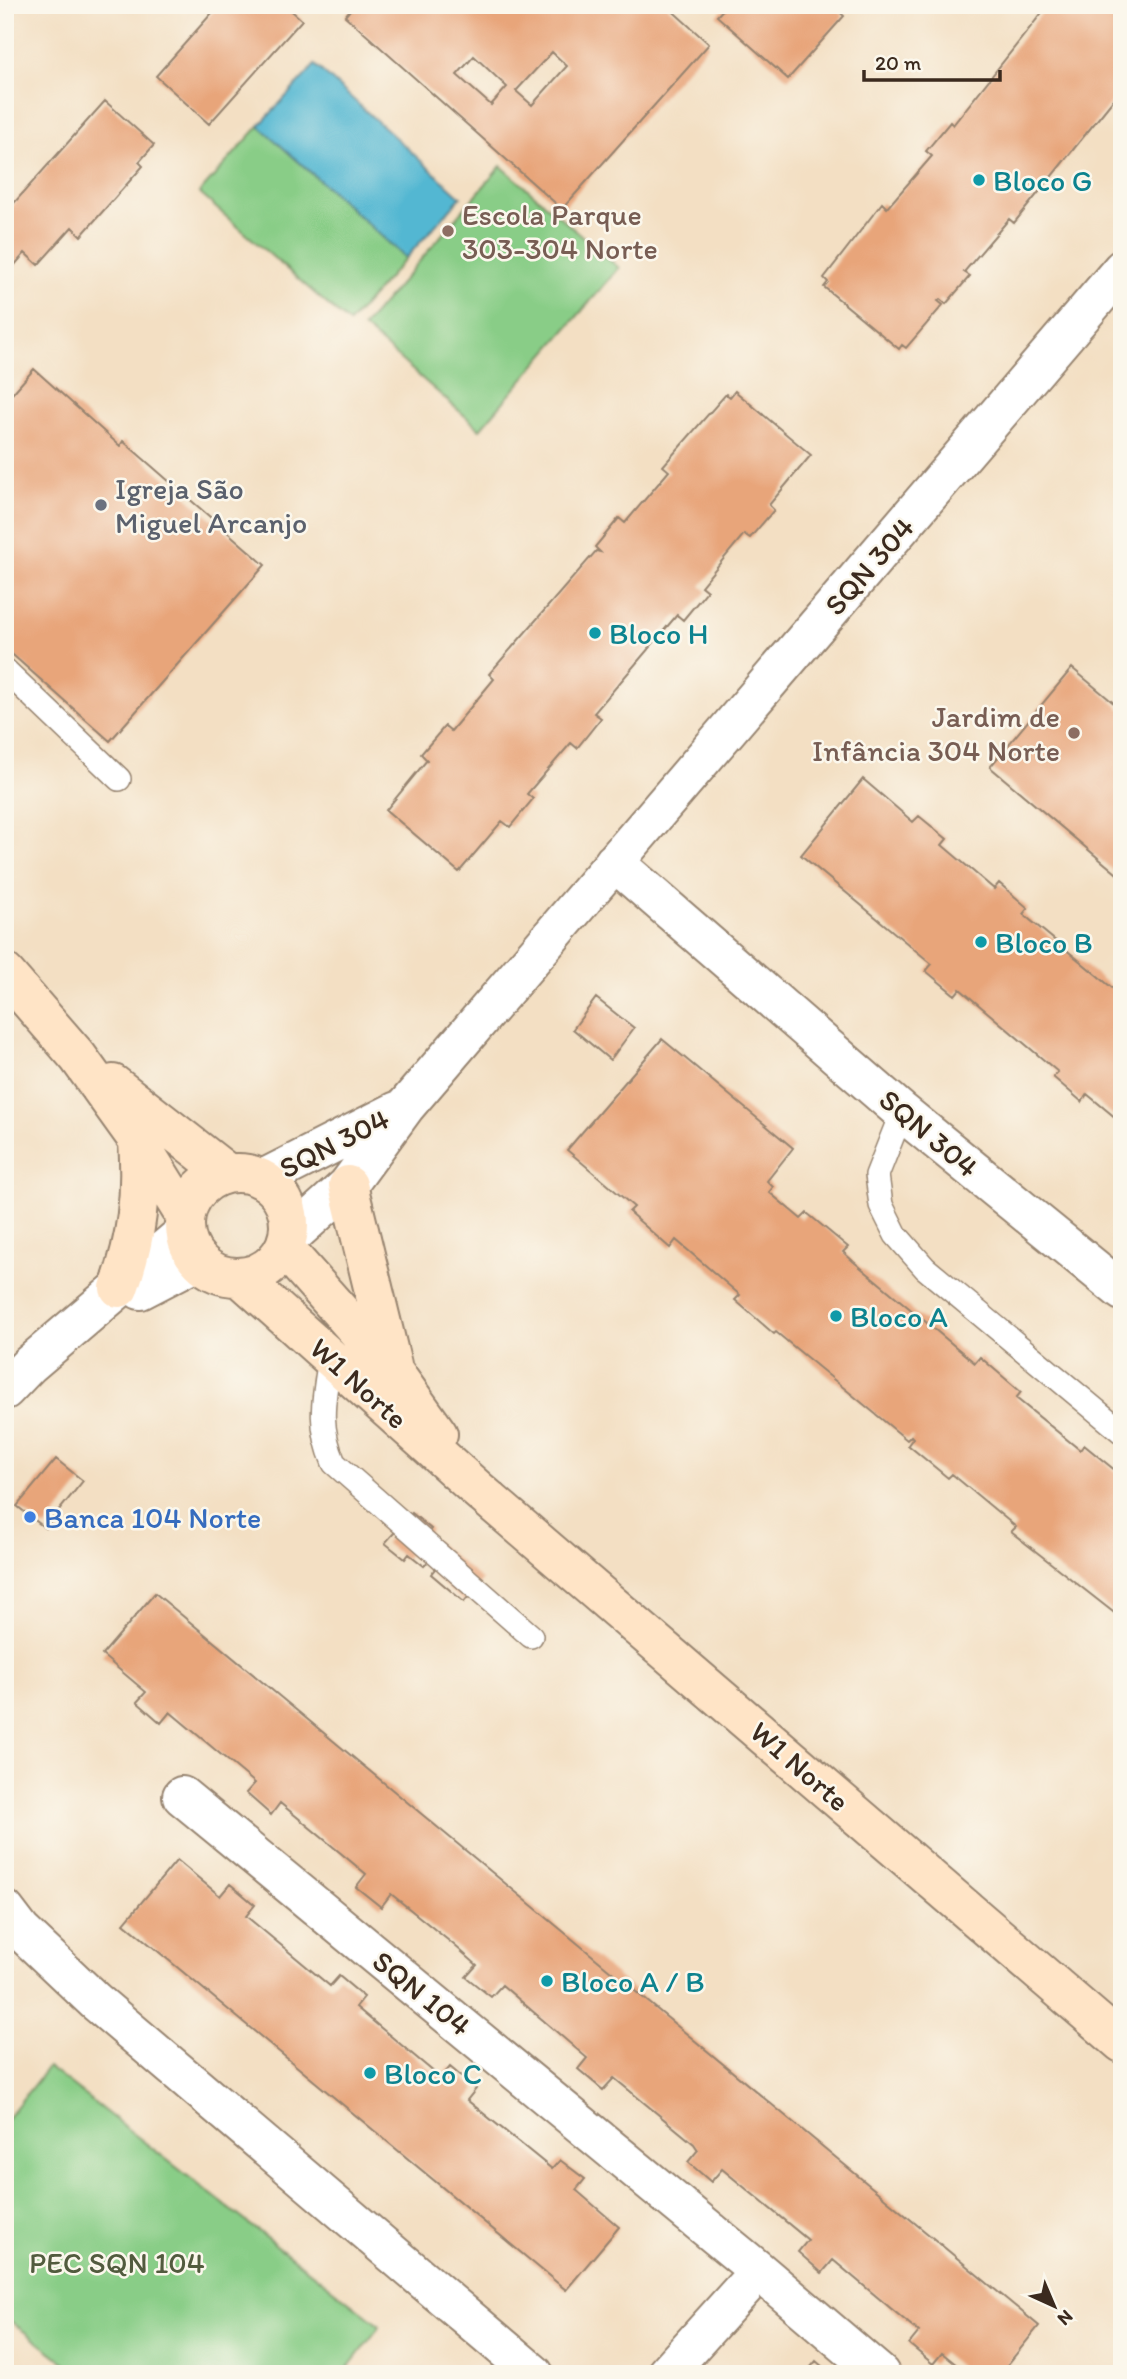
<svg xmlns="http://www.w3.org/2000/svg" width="1127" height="2379" font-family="Itim,sans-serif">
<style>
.green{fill:#89cd87;stroke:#627c52;stroke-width:2}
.water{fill:#53b7d2;stroke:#477078;stroke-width:2}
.building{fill:#e8a57a;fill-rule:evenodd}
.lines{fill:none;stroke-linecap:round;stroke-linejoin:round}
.lane-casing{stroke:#978470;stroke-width:26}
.street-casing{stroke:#978470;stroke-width:42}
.secondary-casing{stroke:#978470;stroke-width:42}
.lane{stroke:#fff;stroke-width:23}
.street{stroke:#fff;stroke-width:38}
.secondary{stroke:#ffe4c6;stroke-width:38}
.culture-dot{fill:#0f9aa8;stroke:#fbf7ec;stroke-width:2.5}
.education-dot{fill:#8d6e63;stroke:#fbf7ec;stroke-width:2.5}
.worship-dot{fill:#6b7280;stroke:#fbf7ec;stroke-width:2.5}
.shop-dot{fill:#3f7fe0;stroke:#fbf7ec;stroke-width:2.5}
.labels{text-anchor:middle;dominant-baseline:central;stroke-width:5;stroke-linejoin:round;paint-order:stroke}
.culture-label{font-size:30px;fill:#0d838f;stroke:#fbf7ec;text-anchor:start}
.education-label{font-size:30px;fill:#785e54;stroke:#fbf7ec;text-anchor:start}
.worship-label{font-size:30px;fill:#5b616d;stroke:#fbf7ec;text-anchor:start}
.street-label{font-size:30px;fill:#3b2a1e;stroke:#fbf7ec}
.shop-label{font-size:30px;fill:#366cbe;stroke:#fbf7ec;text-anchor:start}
.park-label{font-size:30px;fill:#525b3e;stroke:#fbf7ec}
</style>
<rect width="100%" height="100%" fill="#fbf7ec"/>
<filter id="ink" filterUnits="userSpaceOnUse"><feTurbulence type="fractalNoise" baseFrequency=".0143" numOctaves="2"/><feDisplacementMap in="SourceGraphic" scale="14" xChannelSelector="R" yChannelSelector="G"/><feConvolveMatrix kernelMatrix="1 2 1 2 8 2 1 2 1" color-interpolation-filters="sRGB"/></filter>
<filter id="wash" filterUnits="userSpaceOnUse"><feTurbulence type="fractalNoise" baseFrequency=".00686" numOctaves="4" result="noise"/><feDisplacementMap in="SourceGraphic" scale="28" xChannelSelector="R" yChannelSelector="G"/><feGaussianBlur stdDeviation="1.57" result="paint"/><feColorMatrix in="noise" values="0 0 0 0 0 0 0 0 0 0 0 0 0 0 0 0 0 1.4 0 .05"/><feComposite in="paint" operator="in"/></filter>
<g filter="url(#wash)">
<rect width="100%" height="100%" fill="#f3dfc3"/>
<path class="green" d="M 259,126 L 406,258 L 349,323 L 199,193 Z
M 501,166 L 619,268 L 480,429 L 363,327 Z
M 48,2067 L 380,2326 L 343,2374 L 80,2374 L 5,2317 L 5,2121 Z"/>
<path class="water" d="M 315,65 L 461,197 L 406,258 L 259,126 Z"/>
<g id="blocks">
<path class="building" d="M 219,5 L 285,5 L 302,20 L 209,124 L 156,76 Z
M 354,5 L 419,5 L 425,10 L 429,5 L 666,5 L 709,44 L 562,209 L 345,16 ZM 552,52 L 567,66 L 532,105 L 516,91 ZM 474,56 L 507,87 L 491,105 L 457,75 Z
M 727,5 L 832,5 L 844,16 L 788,79 L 717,16 Z
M 1048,5 L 1122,5 L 1122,97 L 1118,94 L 1014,223 L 1009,219 L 964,272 L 970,276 L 946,304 L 940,299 L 938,301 L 943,305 L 906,348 L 902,345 L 899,349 L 824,287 L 828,282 L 824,278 L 882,203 L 887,208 L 932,156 L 926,151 L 950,122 L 953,125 Z
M 105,101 L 154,145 L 139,162 L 143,166 L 81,236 L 72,227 L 38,265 L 25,253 L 7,274 L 5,213 Z
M 34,369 L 120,446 L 123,441 L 265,565 L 110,741 L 5,648 L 5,402 Z
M 735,391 L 811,455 L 769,505 L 774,510 L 750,538 L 744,534 L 701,586 L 707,591 L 683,620 L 677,615 L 594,713 L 601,718 L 577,748 L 571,743 L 527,794 L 533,799 L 510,827 L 502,821 L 459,872 L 386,810 L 427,760 L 421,754 L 445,726 L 451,731 L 494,679 L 489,674 L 596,551 L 600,552 L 595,547 L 619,518 L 625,523 L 669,471 L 663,466 L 726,394 L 730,397 Z
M 1072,668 L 1122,710 L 1122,878 L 990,767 Z
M 863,779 L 913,822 L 919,816 L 947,839 L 942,845 L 994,889 L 999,883 L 1028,908 L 1023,914 L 1122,996 L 1122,1123 L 1087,1094 L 1082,1102 L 1053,1077 L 1058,1072 L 960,989 L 955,995 L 926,971 L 932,964 L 801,855 Z
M 596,998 L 634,1028 L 610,1060 L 573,1029 Z
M 662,1039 L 793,1148 L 767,1181 L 773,1187 L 769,1192 L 801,1219 L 807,1213 L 848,1247 L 843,1252 L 854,1262 L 975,1363 L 980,1357 L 1021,1392 L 1016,1398 L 1080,1450 L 1084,1445 L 1122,1476 L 1122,1619 L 1011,1532 L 1016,1527 L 952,1474 L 948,1478 L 908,1445 L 913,1438 L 911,1436 L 907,1440 L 776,1332 L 774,1334 L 735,1300 L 740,1295 L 676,1240 L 670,1248 L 629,1212 L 634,1207 L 567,1150 Z
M 56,1459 L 83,1481 L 45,1528 L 17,1506 Z
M 412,1513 L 431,1529 L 427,1534 L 482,1580 L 464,1602 L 431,1574 L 437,1566 L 430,1559 L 424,1566 L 409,1554 L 405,1559 L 385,1543 Z
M 155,1593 L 1039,2326 L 1000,2374 L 968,2374 L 942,2353 L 933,2364 L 909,2344 L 919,2332 L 833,2260 L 822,2273 L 798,2252 L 808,2240 L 722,2169 L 711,2182 L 688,2162 L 698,2150 L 694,2144 L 614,2078 L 603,2090 L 578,2069 L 587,2058 L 502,1985 L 491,1997 L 466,1977 L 477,1965 L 454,1945 L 391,1894 L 381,1907 L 356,1887 L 366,1874 L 280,1803 L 271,1815 L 246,1793 L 255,1783 L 170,1712 L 161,1723 L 137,1702 L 146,1692 L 102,1655 Z
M 177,1860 L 220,1896 L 230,1884 L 255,1905 L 246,1916 L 330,1986 L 339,1976 L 364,1997 L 356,2007 L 387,2033 L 441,2078 L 450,2067 L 476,2089 L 467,2100 L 552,2169 L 560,2160 L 585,2179 L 576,2190 L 619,2227 L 566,2290 L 124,1923 Z
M 816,2361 L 831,2374 L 805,2374 Z"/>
</g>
</g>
<g filter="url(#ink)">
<use href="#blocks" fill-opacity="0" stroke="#978470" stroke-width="2"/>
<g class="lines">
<g class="lane-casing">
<path id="lane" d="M 5,670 L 119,779
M 902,1112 L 877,1175 L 881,1205 L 896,1235 L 925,1268 L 1122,1432
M 330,1358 C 324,1399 317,1423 334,1463 L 531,1636"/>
</g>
<g class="street-casing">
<path id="street" d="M 614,862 L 902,1112 L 1122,1291
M 263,1179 L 397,1111
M 288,1239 L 348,1185 L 405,1107 L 1122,269
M 140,1290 L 198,1260
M 5,1390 L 29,1365 L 185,1232
M 182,1796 L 759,2271 L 666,2374
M 5,1910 L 21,1931 L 95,2001 L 534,2374
M 759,2271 L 880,2374"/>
</g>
<g class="secondary-casing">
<path id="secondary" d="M 5,973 L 78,1057 L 137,1139 L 185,1216
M 113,1084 L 227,1173
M185 1225a52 52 0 1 1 104 0a52 52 0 1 1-104 0Z
M 348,1185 L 392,1365
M 284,1248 L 393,1371 L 438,1434
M 240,1277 L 478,1490 L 1122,2043
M 119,1288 C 137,1238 142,1194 138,1141"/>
</g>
<use href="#lane" class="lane"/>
<use href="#street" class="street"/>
<use href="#secondary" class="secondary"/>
</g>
</g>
<g class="culture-dot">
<circle cx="979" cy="180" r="7"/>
<circle cx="595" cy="633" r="7"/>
<circle cx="981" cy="942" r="7"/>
<circle cx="836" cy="1316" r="7"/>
<circle cx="547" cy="1981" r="7"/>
<circle cx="370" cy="2073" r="7"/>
</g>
<g class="education-dot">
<circle cx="448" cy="231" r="7"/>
<circle cx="1074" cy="733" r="7"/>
</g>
<circle class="worship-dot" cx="101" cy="505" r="7"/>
<circle class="shop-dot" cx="30" cy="1517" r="7"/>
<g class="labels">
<g class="culture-label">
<text x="993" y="180">Bloco G</text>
<text x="609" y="633">Bloco H</text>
<text x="995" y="942">Bloco B</text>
<text x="850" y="1316">Bloco A</text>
<text x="561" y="1981">Bloco A / B</text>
<text x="384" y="2073">Bloco C</text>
</g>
<g class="education-label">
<text x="462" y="214">Escola Parque<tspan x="462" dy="34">303-304 Norte</tspan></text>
<text x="1060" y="716" text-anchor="end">Jardim de<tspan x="1060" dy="34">Infância 304 Norte</tspan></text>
</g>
<g class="worship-label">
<text x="115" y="488">Igreja São<tspan x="115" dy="34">Miguel Arcanjo</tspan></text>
</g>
<g class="street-label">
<text transform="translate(869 566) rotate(-49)">SQN 304</text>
<text transform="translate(929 1133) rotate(40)">SQN 304</text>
<text transform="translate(334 1143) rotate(-27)">SQN 304</text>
<text transform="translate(359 1383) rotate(42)">W1 Norte</text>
<text transform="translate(800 1766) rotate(41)">W1 Norte</text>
<text transform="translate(422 1993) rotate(39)">SQN 104</text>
</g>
<g class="shop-label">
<text x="44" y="1517">Banca 104 Norte</text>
</g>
<g class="park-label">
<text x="117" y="2262">PEC SQN 104</text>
</g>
</g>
<rect width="1127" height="2379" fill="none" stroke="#fbf7ec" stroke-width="28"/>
<g transform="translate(1054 2306) rotate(136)" stroke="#fbf7ec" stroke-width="5" paint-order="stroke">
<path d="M0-5L12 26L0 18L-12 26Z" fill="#3b2a1e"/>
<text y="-10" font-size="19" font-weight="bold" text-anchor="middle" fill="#3b2a1e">N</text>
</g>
<path d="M864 70v10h136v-10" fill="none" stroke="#3b2a1e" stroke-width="3.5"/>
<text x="875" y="70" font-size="21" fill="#3b2a1e" stroke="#fbf7ec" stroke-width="5" paint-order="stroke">20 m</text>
</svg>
